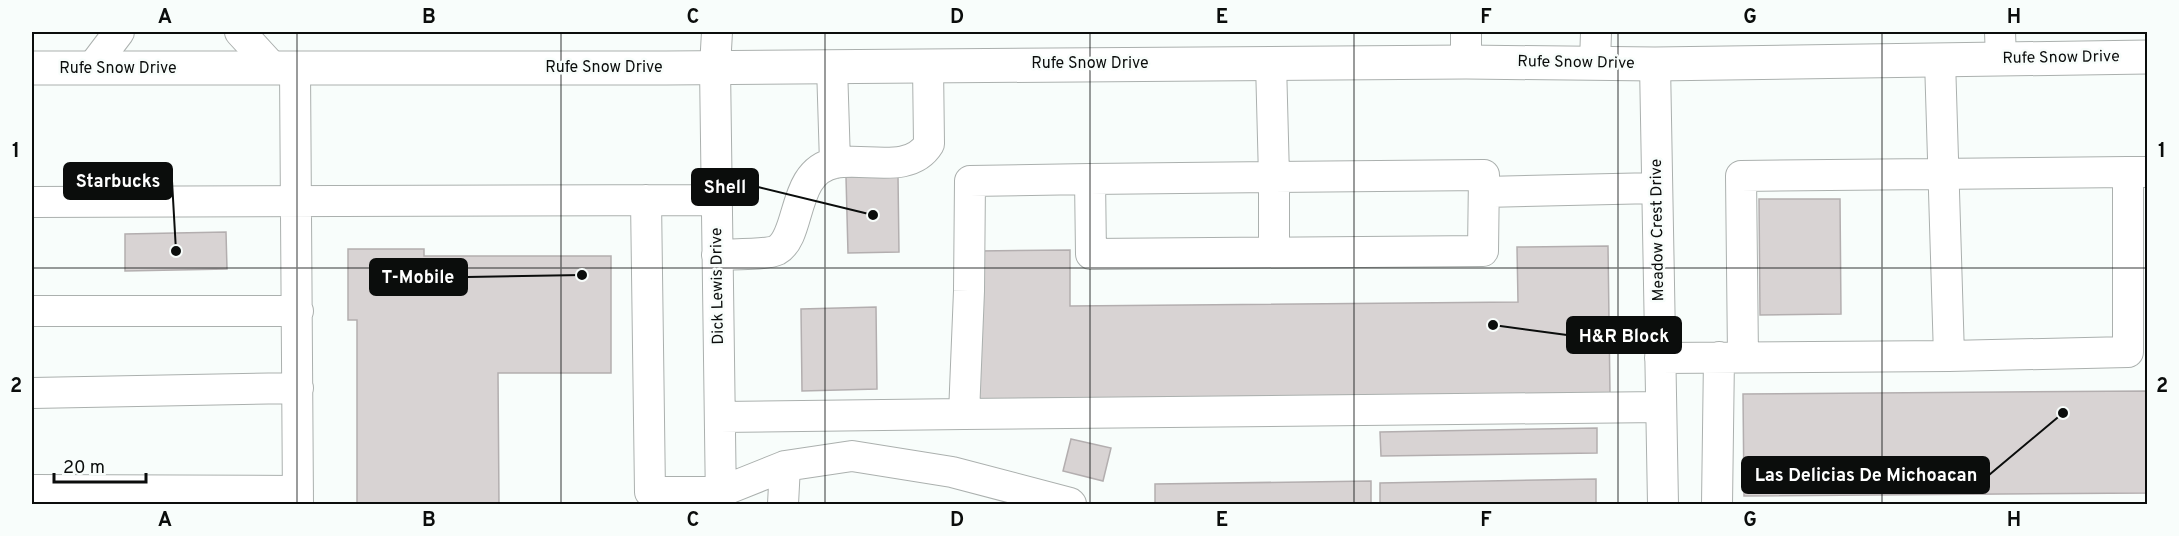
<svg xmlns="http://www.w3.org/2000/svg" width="2179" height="536" font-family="Overpass,sans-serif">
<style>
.building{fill:#d8d3d3;stroke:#b3aeaf;stroke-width:1.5}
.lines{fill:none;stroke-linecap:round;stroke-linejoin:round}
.minor-casing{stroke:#abb0ae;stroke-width:32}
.major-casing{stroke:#abb0ae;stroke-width:35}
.minor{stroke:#fff;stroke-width:30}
.major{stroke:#fff;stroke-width:33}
.grid{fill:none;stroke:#0b0d0c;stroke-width:1.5;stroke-opacity:0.55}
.labels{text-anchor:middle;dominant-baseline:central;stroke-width:5;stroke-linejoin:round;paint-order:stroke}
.street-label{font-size:16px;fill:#0b0d0c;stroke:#f8fdfb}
.leader{fill:none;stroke:#0b0d0c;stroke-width:2}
.callout-dot{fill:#0b0d0c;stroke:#f8fdfb;stroke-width:2}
.callout{fill:#0b0d0c;stroke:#0b0d0c;stroke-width:2}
.callout-label{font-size:18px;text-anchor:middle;font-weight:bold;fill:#fff}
.neatline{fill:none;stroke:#0b0d0c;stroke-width:2}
.grid-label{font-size:20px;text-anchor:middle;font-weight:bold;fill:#0b0d0c}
</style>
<rect width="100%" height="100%" fill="#f8fdfb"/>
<path class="building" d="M 898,176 L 899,252 L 848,253 L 846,177 Z
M 1759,199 L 1840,199 L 1841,314 L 1760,315 Z
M 226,232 L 227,269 L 125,271 L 125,234 Z
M 1608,246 L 1610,393 L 979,399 L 978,251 L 1070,250 L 1070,306 L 1518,302 L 1517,247 Z
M 348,249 L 424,249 L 424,256 L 611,256 L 611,373 L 498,373 L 499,504 L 357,504 L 357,320 L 348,320 Z
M 876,307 L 877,389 L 802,391 L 801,309 Z
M 2148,391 L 2148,493 L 1744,496 L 1743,394 Z
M 1597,428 L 1597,453 L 1381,456 L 1380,432 Z
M 1071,439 L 1111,448 L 1103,481 L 1063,471 Z
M 1596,479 L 1596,504 L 1380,504 L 1380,483 Z
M 1371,481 L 1371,504 L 1155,504 L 1155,484 Z"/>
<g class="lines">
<g class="minor-casing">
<path id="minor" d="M 240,32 L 274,69
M 717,32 L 715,67 L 721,504
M 2000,32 L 2001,59
M 1940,60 L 1949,356
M 1466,62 L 1466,32
M 1595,63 L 1596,32
M 1655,64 L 1663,504
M 832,66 L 835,163
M 91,69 L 119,32
M 295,69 L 298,504
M 1090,179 L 1274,177 L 1274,252
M 1484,192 L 1657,188
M 646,200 L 650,492 L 720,492 L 785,466 L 852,456 L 952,472 L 1070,503 L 1071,504
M 32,202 L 717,200
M 717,255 C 730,254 767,255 777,250 C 802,236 791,171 835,163 C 865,157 910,175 929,144 L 928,66
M 32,311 L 298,311
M 1743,357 L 1741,176 L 2128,172
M 1660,358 L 1949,356 L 2128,352 L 2128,172 L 2148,172
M 32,393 L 298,388
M 964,414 L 1661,407
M 720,417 L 964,414 L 969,291 L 970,181 L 1090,179 L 1091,254 L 1483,251 L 1484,175 L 1274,177 L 1271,63
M 32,490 L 298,491
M 783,504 L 785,466
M 1717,504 L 1719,357"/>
</g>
<g class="major-casing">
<path id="major" d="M 32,68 L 666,68 L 1466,62 L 1655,64 L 2148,57"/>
</g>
<use href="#minor" class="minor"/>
<use href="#major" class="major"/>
</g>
<path class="grid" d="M 297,32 L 297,504M 561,32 L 561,504M 825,32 L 825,504M 1090,32 L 1090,504M 1354,32 L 1354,504M 1618,32 L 1618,504M 1882,32 L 1882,504M 32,268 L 2148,268"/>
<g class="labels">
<g class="street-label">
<text transform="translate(2061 58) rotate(-1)">Rufe Snow Drive</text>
<text transform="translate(1576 63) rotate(1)">Rufe Snow Drive</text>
<text x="1090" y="64">Rufe Snow Drive</text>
<text x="604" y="68">Rufe Snow Drive</text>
<text x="118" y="69">Rufe Snow Drive</text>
<text transform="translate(1658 230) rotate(-91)">Meadow Crest Drive</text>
<text transform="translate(718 286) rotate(-91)">Dick Lewis Drive</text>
</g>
</g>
<path class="leader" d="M176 251L172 181M873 215L758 187M582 275L467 277M1493 325L1567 335M2063 413L1989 475"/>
<g class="callout-dot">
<circle cx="176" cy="251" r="6"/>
<circle cx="873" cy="215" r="6"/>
<circle cx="582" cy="275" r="6"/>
<circle cx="1493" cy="325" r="6"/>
<circle cx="2063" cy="413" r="6"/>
</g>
<g class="callout">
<rect x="64" y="163" width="108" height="36" rx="6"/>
<rect x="692" y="169" width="66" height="36" rx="6"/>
<rect x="370" y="259" width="97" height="36" rx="6"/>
<rect x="1567" y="317" width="114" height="36" rx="6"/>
<rect x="1742" y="457" width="247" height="36" rx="6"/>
</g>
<g class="callout-label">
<text x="118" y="187">Starbucks</text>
<text x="725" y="193">Shell</text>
<text x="418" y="283">T-Mobile</text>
<text x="1624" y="342">H&amp;R Block</text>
<text x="1866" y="481">Las Delicias De Michoacan</text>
</g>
<rect width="2179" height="536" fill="none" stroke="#f8fdfb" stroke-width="66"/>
<path d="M54 473v9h92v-9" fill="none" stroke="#0b0d0c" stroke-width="3"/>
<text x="63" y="473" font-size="18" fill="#0b0d0c" stroke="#f8fdfb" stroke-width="4.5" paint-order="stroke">20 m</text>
<rect x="33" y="33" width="2113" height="470" class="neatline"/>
<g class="grid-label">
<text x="165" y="23">A</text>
<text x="429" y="23">B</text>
<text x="693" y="23">C</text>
<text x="957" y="23">D</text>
<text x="1222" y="23">E</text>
<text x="1486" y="23">F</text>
<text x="1750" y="23">G</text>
<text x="2014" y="23">H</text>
<text x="16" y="157">1</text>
<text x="2162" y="157">1</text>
<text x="16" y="392">2</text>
<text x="2162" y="392">2</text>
<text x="165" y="526">A</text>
<text x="429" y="526">B</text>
<text x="693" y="526">C</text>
<text x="957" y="526">D</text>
<text x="1222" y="526">E</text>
<text x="1486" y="526">F</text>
<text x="1750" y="526">G</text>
<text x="2014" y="526">H</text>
</g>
</svg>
